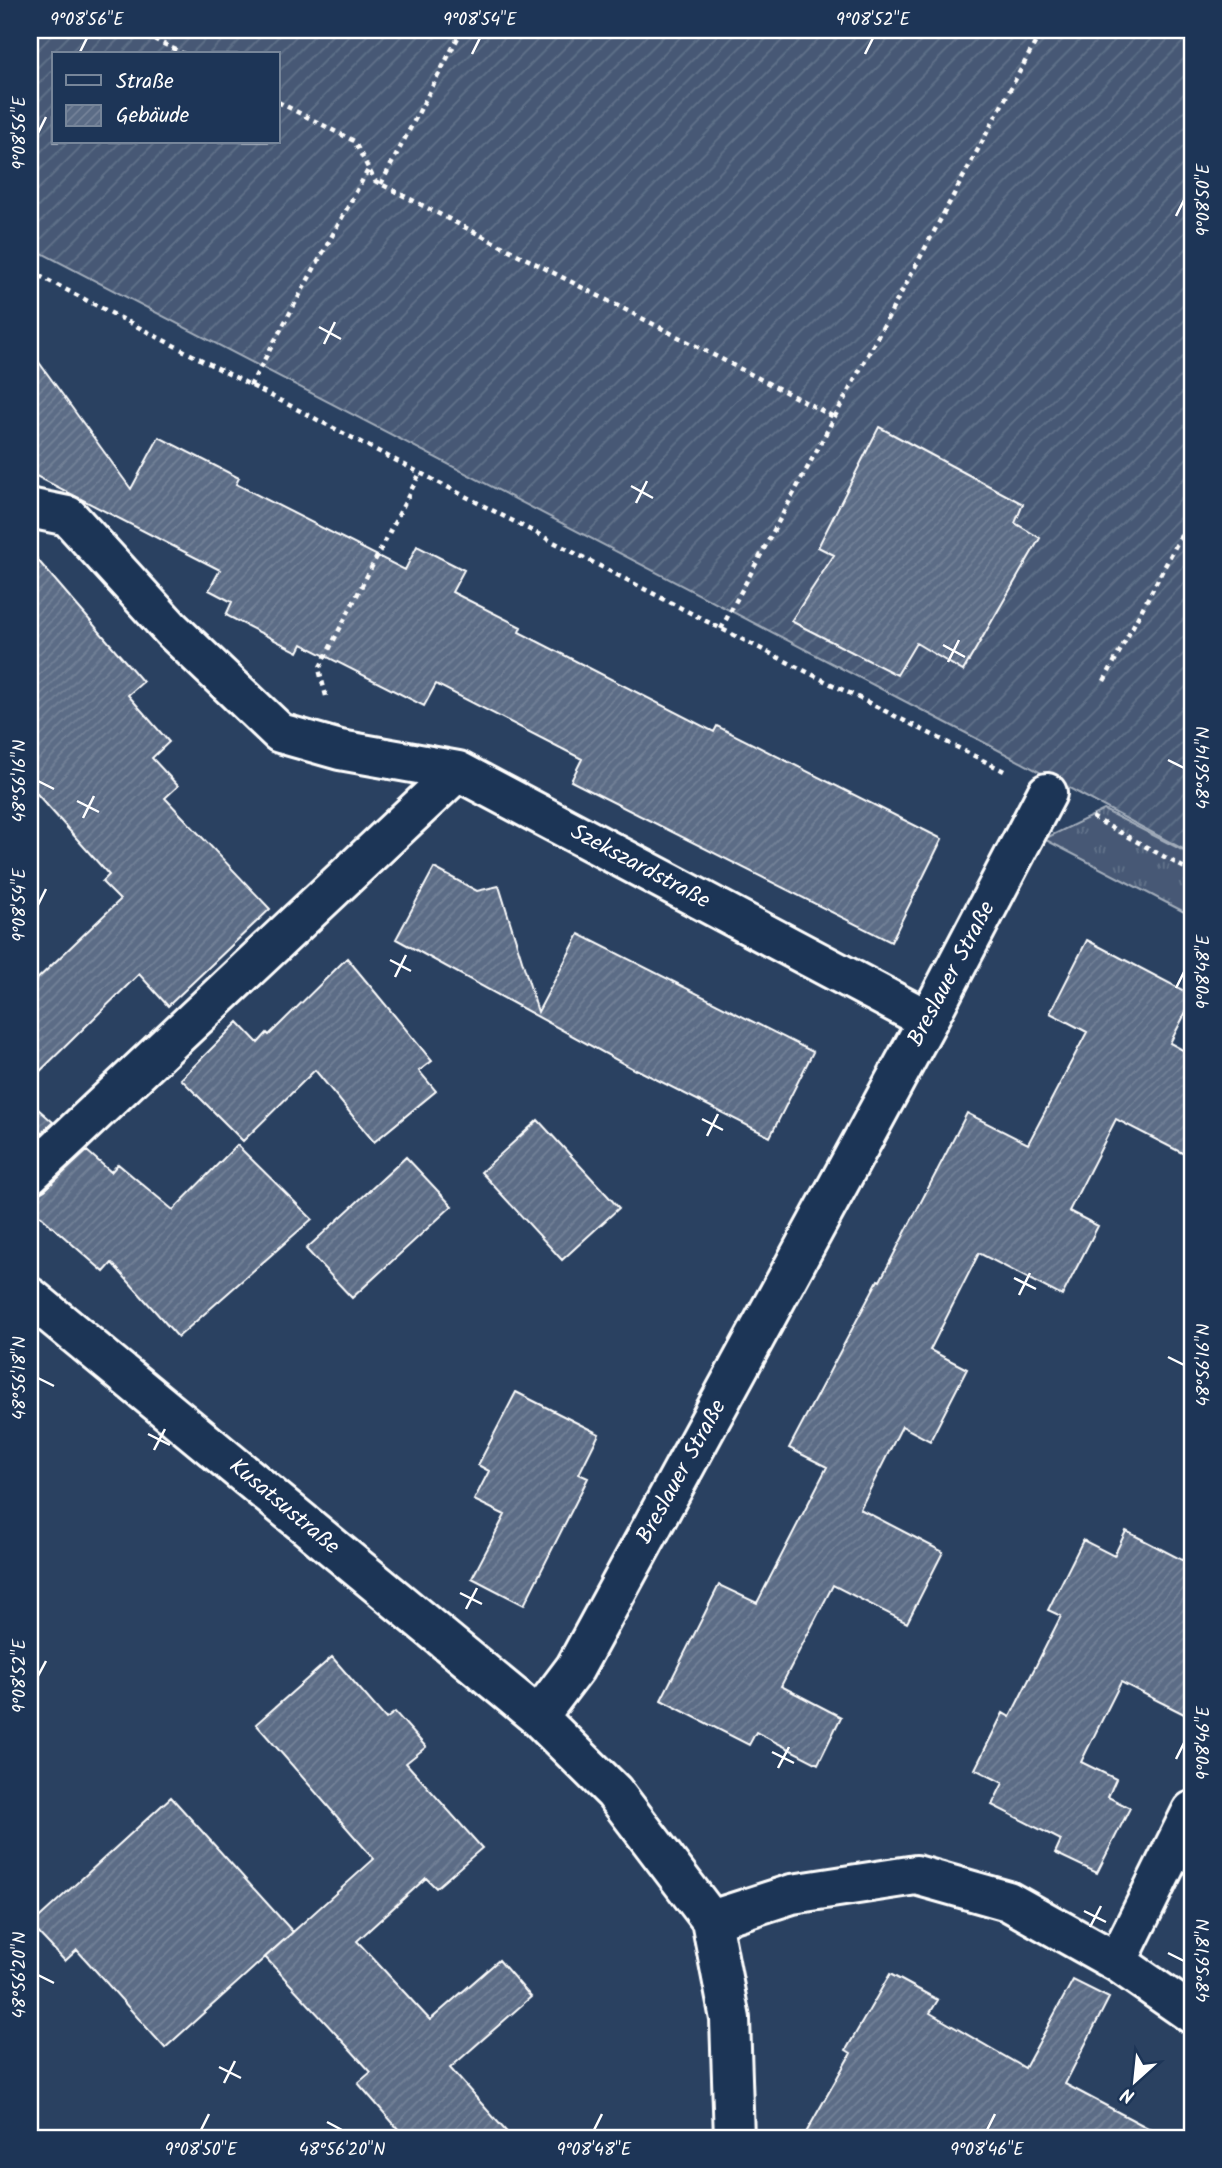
<svg xmlns="http://www.w3.org/2000/svg" width="1222" height="2168" font-family="Kalam,sans-serif">
<style>
.grass{fill:url(#grass-tufts);stroke:#a2acba;stroke-width:2}
.garden{fill:url(#garden-furrows);stroke:#a2acba;stroke-width:2;fill-rule:evenodd}
.building{fill:url(#building-hatch);stroke:#fff;stroke-width:2}
.lines{fill:none;stroke-linecap:round;stroke-linejoin:round}
.minor-casing{stroke:#fff;stroke-width:44}
.path{stroke:#fff;stroke-width:4.5;stroke-dasharray:5 5;stroke-linecap:butt}
.minor{stroke:#1d3557;stroke-width:38}
.ticks{fill:none;stroke:#fff;stroke-width:2.5}
.labels{text-anchor:middle;dominant-baseline:central;stroke-width:5;stroke-linejoin:round;paint-order:stroke}
.street-label{font-size:23px;fill:#fff;stroke:#1d3557}
.neatline{fill:none;stroke:#fff;stroke-width:2.5}
.ticks-label{font-size:18px;text-anchor:middle;fill:#fff}
</style>
<defs>
<pattern id="grass-tufts" width="24" height="20" patternUnits="userSpaceOnUse" patternTransform="scale(1.75)"><rect width="24" height="20" fill="#465975"/><path d="M3 7l-1-3M5 7V3M7 7l1-3M15 17l-1-3M17 17v-4M19 17l1-3" fill="none" stroke="#62728a"/></pattern>
<pattern id="garden-furrows" width="10" height="10" patternUnits="userSpaceOnUse" patternTransform="scale(1.75)"><rect width="10" height="10" fill="#465975"/><path d="M-1 1l2-2M0 10L10 0M9 11l2-2" fill="none" stroke="#62728a"/></pattern>
<pattern id="building-hatch" width="6" height="6" patternUnits="userSpaceOnUse" patternTransform="scale(1.75)"><rect width="6" height="6" fill="#5b6c86"/><path d="M-1 1l2-2M0 6l6-6M5 7l2-2" fill="none" stroke="#748298"/></pattern>
</defs>
<rect width="100%" height="100%" fill="#2a4161"/>
<filter id="ink" filterUnits="userSpaceOnUse"><feTurbulence type="fractalNoise" baseFrequency=".0143" numOctaves="2"/><feDisplacementMap in="SourceGraphic" scale="14" xChannelSelector="R" yChannelSelector="G"/><feConvolveMatrix kernelMatrix="1 2 1 2 8 2 1 2 1" color-interpolation-filters="sRGB"/></filter>
<g filter="url(#ink)">
<path class="grass" d="M 1104,810 L 1192,855 L 1192,916 L 1044,839 Z"/>
<path class="garden" d="M 30,30 L 1192,30 L 1192,854 L 989,745 L 30,247 ZM 54,54 L 278,54 L 278,142 L 54,142 Z"/>
<path class="building" d="M 30,350 L 131,489 L 159,437 L 239,478 L 236,484 L 405,570 L 417,546 L 464,570 L 452,592 L 521,627 L 519,632 L 714,732 L 717,726 L 942,839 L 891,942 L 571,781 L 582,759 L 436,684 L 424,706 L 302,644 L 298,652 L 226,615 L 232,602 L 209,590 L 220,570 L 30,473 Z
M 879,427 L 1023,504 L 1015,523 L 1040,538 L 963,671 L 916,643 L 897,675 L 791,621 L 834,555 L 818,547 Z
M 30,551 L 143,682 L 128,695 L 169,742 L 152,758 L 178,786 L 165,798 L 270,909 L 168,1006 L 139,974 L 30,1081 L 30,986 L 120,900 L 102,882 L 109,875 L 30,786 Z
M 434,868 L 477,891 L 499,886 L 538,1012 L 579,934 L 813,1052 L 770,1137 L 636,1069 L 635,1070 L 396,939 Z
M 1087,940 L 1192,995 L 1192,1000 L 1170,1043 L 1192,1055 L 1192,1158 L 1116,1119 L 1069,1211 L 1098,1226 L 1062,1296 L 979,1253 L 930,1350 L 967,1369 L 930,1441 L 902,1426 L 860,1509 L 943,1552 L 907,1623 L 833,1585 L 781,1686 L 841,1717 L 818,1764 L 756,1732 L 749,1745 L 661,1700 L 719,1585 L 757,1603 L 827,1467 L 789,1448 L 878,1280 L 880,1281 L 967,1113 L 1028,1144 L 1087,1032 L 1050,1013 Z
M 347,958 L 432,1061 L 419,1071 L 436,1091 L 374,1142 L 315,1070 L 243,1141 L 181,1079 L 238,1022 L 258,1043 L 267,1033 L 269,1035 Z
M 30,1102 L 53,1122 L 30,1144 Z
M 538,1120 L 619,1208 L 562,1260 L 481,1172 Z
M 237,1145 L 312,1219 L 178,1337 L 112,1263 L 104,1272 L 30,1207 L 30,1195 L 36,1195 L 45,1190 L 87,1151 L 111,1172 L 118,1164 L 173,1210 Z
M 406,1157 L 452,1206 L 352,1298 L 306,1249 Z
M 516,1392 L 599,1434 L 579,1474 L 588,1478 L 524,1605 L 472,1578 L 505,1515 L 474,1500 L 489,1471 L 478,1465 Z
M 1126,1531 L 1192,1565 L 1192,1718 L 1121,1682 L 1081,1762 L 1116,1779 L 1108,1797 L 1130,1808 L 1097,1873 L 1055,1853 L 1061,1840 L 992,1805 L 1003,1783 L 975,1769 L 1003,1713 L 1010,1717 L 1061,1616 L 1048,1610 L 1083,1540 L 1114,1556 Z
M 332,1657 L 386,1719 L 395,1712 L 426,1747 L 406,1763 L 482,1848 L 436,1888 L 426,1878 L 357,1941 L 430,2020 L 499,1960 L 531,1997 L 450,2068 L 512,2138 L 406,2138 L 358,2083 L 371,2072 L 265,1957 L 374,1859 L 256,1724 Z
M 171,1797 L 293,1932 L 165,2048 L 77,1950 L 65,1961 L 31,1925 Z
M 890,1974 L 938,2000 L 930,2013 L 1025,2068 L 1073,1980 L 1109,1998 L 1065,2084 L 1167,2138 L 803,2138 L 851,2053 L 846,2050 Z"/>
<g class="lines">
<g class="minor-casing">
<path id="minor" d="M 30,511 L 34,509 L 68,516 L 171,629 L 280,733 L 340,750 L 458,771 L 928,1020
M 30,1174 L 458,771
M 30,1297 L 538,1717 L 614,1792 L 711,1920 L 730,2019 L 734,2138
M 538,1717 L 575,1668 L 928,1020 L 1047,793
M 711,1920 L 792,1894 L 916,1875 L 1008,1901 L 1117,1962 L 1192,2014
M 1117,1962 L 1192,1811"/>
</g>
<path class="path" d="M 136,30 L 184,54
M 278,102 L 354,141 L 375,181 L 834,417
M 381,184 L 462,30
M 30,271 L 710,623 L 1004,771
M 250,386 L 368,170
M 721,629 L 1042,30
M 1104,681 L 1192,515
M 326,696 L 319,669 L 420,473
M 1092,817 L 1192,872"/>
<use href="#minor" class="minor"/>
</g>
</g>
<path class="ticks" d="M 79,54 L 87,38M 472,54 L 480,38M 865,54 L 873,38M 38,133 L 46,117M 1176,216 L 1184,200M 319,327 L 341,339M 324,344 L 335,322M 631,486 L 653,498M 636,503 L 647,481M 943,645 L 965,657M 948,662 L 959,640M 1168,760 L 1184,768M 38,781 L 54,789M 77,801 L 99,812M 83,818 L 94,796M 38,905 L 46,889M 390,960 L 411,971M 395,977 L 406,955M 1176,988 L 1184,972M 702,1119 L 723,1130M 707,1136 L 718,1114M 1014,1278 L 1036,1289M 1019,1295 L 1030,1273M 1168,1357 L 1184,1365M 38,1378 L 54,1386M 148,1434 L 170,1445M 154,1450 L 165,1429M 460,1593 L 482,1604M 466,1609 L 477,1588M 38,1676 L 46,1661M 772,1752 L 794,1763M 1176,1759 L 1184,1743M 778,1768 L 789,1747M 1084,1911 L 1106,1922M 1090,1927 L 1101,1906M 1168,1953 L 1184,1961M 38,1975 L 54,1983M 219,2067 L 241,2078M 224,2083 L 235,2061M 327,2122 L 342,2130M 201,2130 L 209,2114M 594,2130 L 602,2114M 987,2130 L 995,2114"/>
<g class="labels">
<g class="street-label">
<text transform="translate(640 867) rotate(28)">Szekszardstraße</text>
<text transform="translate(952 974) rotate(-62)">Breslauer Straße</text>
<text transform="translate(682 1472) rotate(-61)">Breslauer Straße</text>
<text transform="translate(284 1507) rotate(40)">Kusatsustraße</text>
</g>
</g>
<rect width="1222" height="2168" fill="none" stroke="#1d3557" stroke-width="77"/>
<rect x="52" y="52" width="228" height="91" fill="#1d3557" stroke="#77869a" stroke-width="2"/>
<rect x="66" y="75" width="35" height="10" fill="#1d3557" stroke="#77869a" stroke-width="2"/>
<text x="116" y="88" font-size="21" fill="#ffffff">Straße</text>
<rect x="66" y="105" width="35" height="21" fill="url(#building-hatch)" stroke="#77869a" stroke-width="2"/>
<text x="116" y="122" font-size="21" fill="#ffffff">Gebäude</text>
<g transform="translate(1135 2081) rotate(207)" stroke="#1d3557" stroke-width="5" paint-order="stroke">
<path d="M0-5L12 26L0 18L-12 26Z" fill="#ffffff"/>
<text y="-10" font-size="19" font-weight="bold" text-anchor="middle" fill="#ffffff">N</text>
</g>
<rect x="38" y="38" width="1146" height="2092" class="neatline"/>
<g class="ticks-label">
<text x="87" y="25">9°08'56"E</text>
<text x="480" y="25">9°08'54"E</text>
<text x="873" y="25">9°08'52"E</text>
<text transform="translate(19 133) rotate(-90)" y="6">9°08'56"E</text>
<text transform="translate(1203 200) rotate(-90)" y="6">9°08'50"E</text>
<text transform="translate(1203 768) rotate(-90)" y="6">48°56'14"N</text>
<text transform="translate(19 781) rotate(-90)" y="6">48°56'16"N</text>
<text transform="translate(19 905) rotate(-90)" y="6">9°08'54"E</text>
<text transform="translate(1203 972) rotate(-90)" y="6">9°08'48"E</text>
<text transform="translate(1203 1365) rotate(-90)" y="6">48°56'16"N</text>
<text transform="translate(19 1378) rotate(-90)" y="6">48°56'18"N</text>
<text transform="translate(19 1676) rotate(-90)" y="6">9°08'52"E</text>
<text transform="translate(1203 1743) rotate(-90)" y="6">9°08'46"E</text>
<text transform="translate(1203 1961) rotate(-90)" y="6">48°56'18"N</text>
<text transform="translate(19 1975) rotate(-90)" y="6">48°56'20"N</text>
<text x="201" y="2155">9°08'50"E</text>
<text x="342" y="2155">48°56'20"N</text>
<text x="594" y="2155">9°08'48"E</text>
<text x="987" y="2155">9°08'46"E</text>
</g>
</svg>
